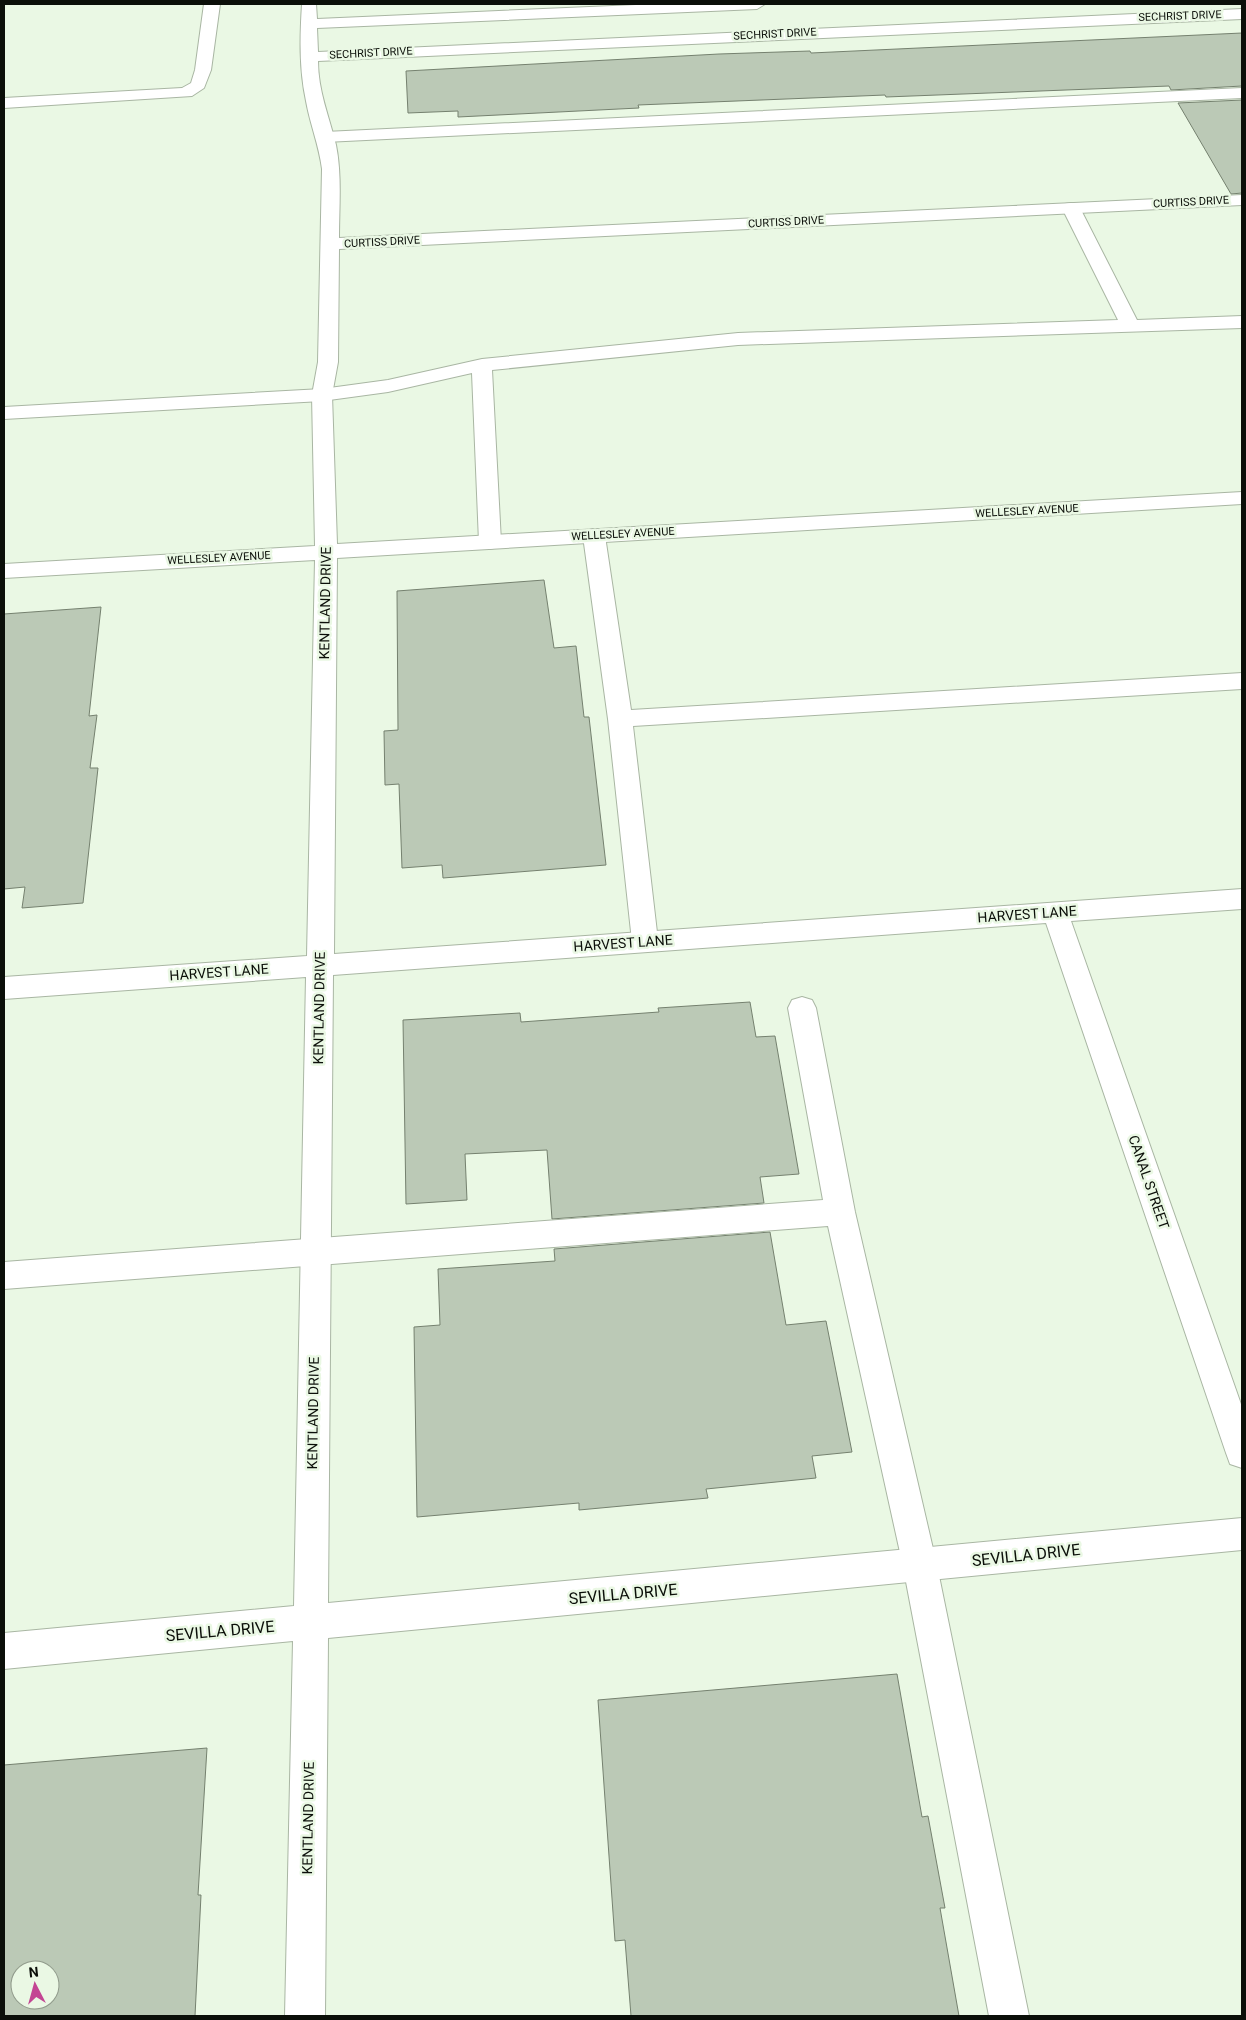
<svg xmlns="http://www.w3.org/2000/svg" width="1246" height="2020" font-family="Roboto,sans-serif">
<style>
.building{fill:#bbc9b6;stroke:#75816f;fill-rule:evenodd}
.lines{fill:none;stroke-linecap:round;stroke-linejoin:round}
.lane-casing{stroke:#a9b6a3;stroke-width:2}
.street-casing{stroke:#a9b6a3;stroke-width:2}
.lane{fill:#fff;fill-rule:evenodd}
.street{fill:#fff;fill-rule:evenodd}
.labels{text-anchor:middle;dominant-baseline:central;stroke-width:5;stroke-linejoin:round;paint-order:stroke}
.far-street-label{font-size:11px;fill:#0b0f09;stroke:#eaf8e4}
.street-label{font-size:14px;fill:#0b0f09;stroke:#eaf8e4}
.near-street-label{font-size:16px;fill:#0b0f09;stroke:#eaf8e4}
</style>
<rect width="100%" height="100%" fill="#eaf8e4"/>
<path class="building" d="M 1242,33 L 1242,86 L 1171,90 L 1169,86 L 886,97 L 885,95 L 638,105 L 639,108 L 458,117 L 458,111 L 408,113 L 406,71 L 719,54 L 810,51 L 811,53 Z
M 1242,100 L 1242,193 L 1231,194 L 1178,103 Z
M 544,580 L 554,648 L 576,646 L 584,717 L 589,717 L 606,865 L 443,878 L 442,865 L 402,868 L 399,784 L 385,785 L 384,731 L 398,730 L 397,591 Z
M 101,607 L 89,716 L 97,715 L 90,768 L 98,768 L 83,903 L 22,908 L 25,887 L 4,889 L 4,614 Z
M 750,1002 L 756,1037 L 775,1036 L 799,1174 L 760,1177 L 764,1203 L 552,1219 L 547,1150 L 465,1154 L 467,1200 L 406,1204 L 403,1020 L 520,1013 L 521,1022 L 659,1012 L 658,1008 Z
M 770,1232 L 786,1325 L 826,1321 L 852,1452 L 812,1456 L 816,1478 L 706,1489 L 708,1498 L 579,1510 L 579,1503 L 417,1517 L 414,1327 L 440,1325 L 438,1269 L 555,1261 L 554,1249 Z
M 897,1674 L 922,1817 L 928,1816 L 945,1908 L 940,1908 L 959,2016 L 631,2016 L 625,1940 L 615,1941 L 598,1700 Z
M 207,1748 L 198,1895 L 201,1895 L 195,2016 L 4,2016 L 4,1765 ZM 20,1970 L 50,1970 L 50,2000 L 20,2000 Z"/>
<g class="lines">
<g class="lane-casing">
<path id="lane" d="M 204,4 L 220,4 L 211,70 L 204,88 L 192,96 L 4,108 L 4,98 L 182,88 L 191,83 L 195,70 Z
M 1242,88 L 1242,98 L 325,142 L 319,141 L 317,137 L 319,133 L 325,132 Z
M 1071,203 L 1077,204 L 1080,208 L 1137,320 L 1242,316 L 1242,328 L 738,345 L 492,370 L 501,542 L 498,547 L 490,549 L 482,547 L 479,542 L 472,373 L 388,392 L 322,401 L 4,419 L 4,407 L 322,389 L 388,380 L 482,359 L 738,333 L 1118,320 L 1062,208 L 1065,204 Z
M 594,529 L 602,531 L 605,536 L 631,710 L 1242,673 L 1242,689 L 633,726 L 658,941 L 654,948 L 645,951 L 636,948 L 632,941 L 608,719 L 583,536 L 586,531 Z
M 802,997 L 812,1000 L 816,1008 L 855,1212 L 937,1566 L 1029,2016 L 989,2016 L 903,1566 L 828,1226 L 4,1289 L 4,1262 L 823,1200 L 788,1008 L 792,1000 Z"/>
</g>
<g class="street-casing">
<path id="street" d="M 302,4 L 316,4 L 317,19 L 659,4 L 765,4 L 757,9 L 317,28 L 318,52 L 1242,9 L 1242,19 L 318,61 C 318,91 329,116 336,145 C 342,175 339,207 339,238 L 1242,195 L 1242,205 L 339,249 L 338,362 L 332,395 L 337,544 L 1242,492 L 1242,504 L 337,558 L 334,954 L 1242,889 L 1242,909 L 1071,921 L 1242,1407 L 1242,1468 L 1230,1464 L 1226,1453 L 1046,923 L 333,975 L 328,1603 L 1242,1518 L 1242,1550 L 328,1638 L 325,2016 L 285,2016 L 293,1641 L 4,1669 L 4,1633 L 294,1606 L 306,977 L 4,999 L 4,977 L 307,956 L 315,560 L 4,578 L 4,564 L 315,546 L 312,395 L 318,362 L 322,169 C 319,145 310,124 306,101 C 299,69 300,36 302,4 Z"/>
</g>
<use href="#lane" class="lane"/>
<use href="#street" class="street"/>
</g>
<g class="labels">
<g class="far-street-label">
<text transform="translate(1180 16) rotate(-2)">SECHRIST DRIVE</text>
<text transform="translate(775 34) rotate(-3)">SECHRIST DRIVE</text>
<text transform="translate(371 53) rotate(-3)">SECHRIST DRIVE</text>
<text transform="translate(1191 202) rotate(-3)">CURTISS DRIVE</text>
<text transform="translate(786 222) rotate(-3)">CURTISS DRIVE</text>
<text transform="translate(382 242) rotate(-3)">CURTISS DRIVE</text>
<text transform="translate(1027 511) rotate(-3)">WELLESLEY AVENUE</text>
<text transform="translate(623 534) rotate(-3)">WELLESLEY AVENUE</text>
<text transform="translate(219 558) rotate(-3)">WELLESLEY AVENUE</text>
</g>
<g class="street-label">
<text transform="translate(325 603) rotate(-89)">KENTLAND DRIVE</text>
<text transform="translate(1027 914) rotate(-4)">HARVEST LANE</text>
<text transform="translate(623 943) rotate(-4)">HARVEST LANE</text>
<text transform="translate(219 972) rotate(-4)">HARVEST LANE</text>
<text transform="translate(319 1008) rotate(-89)">KENTLAND DRIVE</text>
<text transform="translate(1149 1182) rotate(71)">CANAL STREET</text>
<text transform="translate(313 1413) rotate(-89)">KENTLAND DRIVE</text>
<text transform="translate(308 1818) rotate(-89)">KENTLAND DRIVE</text>
</g>
<g class="near-street-label">
<text transform="translate(1026 1555) rotate(-6)">SEVILLA DRIVE</text>
<text transform="translate(623 1594) rotate(-5)">SEVILLA DRIVE</text>
<text transform="translate(220 1631) rotate(-5)">SEVILLA DRIVE</text>
</g>
</g>
<rect width="1246" height="2020" fill="none" stroke="#0b0f09" stroke-width="10"/>
<g transform="translate(35 1985) rotate(354)"><circle r="24" fill="#eaf8e4" stroke="#919b8c"/>
<path d="M0-4L9 19L0 12L-9 19Z" fill="#c34593"/>
<text y="-8" font-size="14" font-weight="bold" text-anchor="middle" fill="#0b0f09">N</text>
</g>
</svg>
